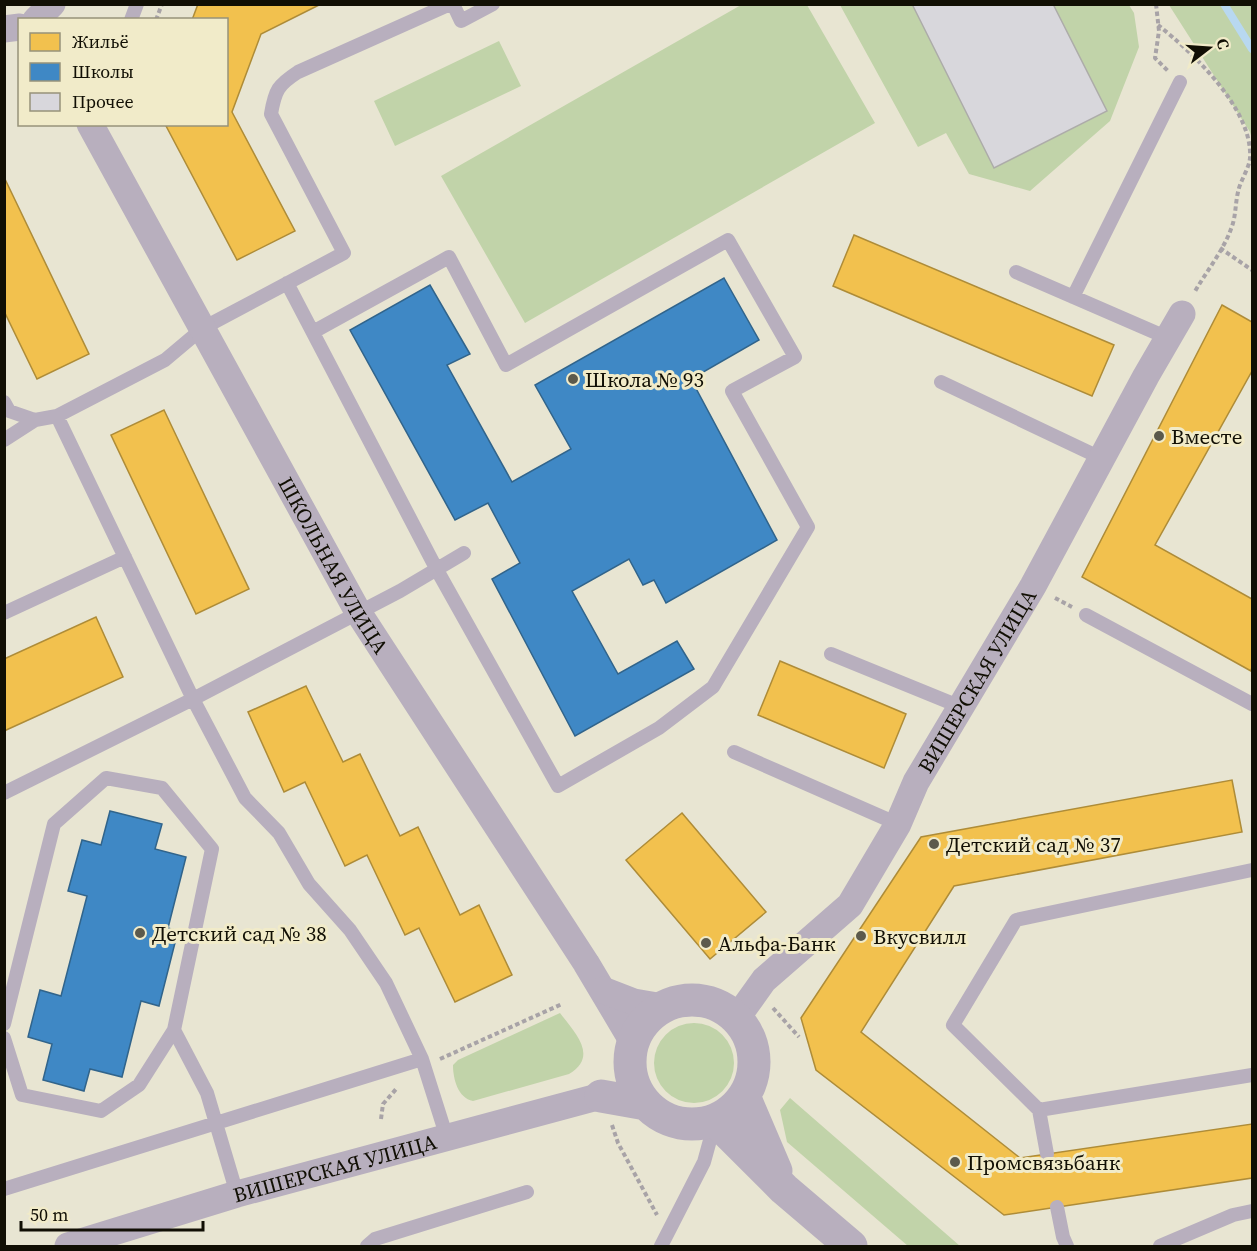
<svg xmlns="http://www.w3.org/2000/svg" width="1257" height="1251" font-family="'Source Serif 4',serif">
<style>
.green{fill:#c1d3a9}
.homes{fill:#f2c14e;stroke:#ae8c38;stroke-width:1.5}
.schools{fill:#3f88c5;stroke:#31648b;stroke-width:1.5}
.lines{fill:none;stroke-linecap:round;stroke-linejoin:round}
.stream{stroke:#b8d8f0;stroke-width:8}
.building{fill:#d8d7dc;stroke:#adaca9;stroke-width:1.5}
.path{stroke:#a8a3a7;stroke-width:4;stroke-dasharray:4.5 3;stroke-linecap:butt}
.service{stroke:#b8afbe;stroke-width:14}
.minor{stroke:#b8afbe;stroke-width:27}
.tertiary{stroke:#b8afbe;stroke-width:33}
.poi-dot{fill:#5c5a4c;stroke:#f1ebc9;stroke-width:2}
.labels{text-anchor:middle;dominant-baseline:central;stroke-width:6;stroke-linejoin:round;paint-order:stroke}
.poi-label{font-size:21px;fill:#110f04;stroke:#f1ebc9;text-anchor:start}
.street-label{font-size:21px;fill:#110f04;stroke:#f1ebc9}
</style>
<rect width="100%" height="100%" fill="#e8e5d2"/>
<path class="green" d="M 741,5 L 807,5 L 875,123 L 525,323 L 441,176 Z
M 840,5 L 1129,5 L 1134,13 L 1139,47 L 1110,121 L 1030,191 L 969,174 L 946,133 L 918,147 Z
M 1169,5 L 1252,5 L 1252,139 L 1250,132 Z
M 499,41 L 521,86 L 395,146 L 374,101 Z
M 560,1013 C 575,1033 599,1056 569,1074 L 473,1101 C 458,1098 453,1079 453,1065 L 458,1060 Z
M654 1063a40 40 0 1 1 80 0a40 40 0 1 1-80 0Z
M 790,1098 L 960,1246 L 908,1246 L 787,1142 L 780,1110 Z"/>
<path class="homes" d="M 198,4 L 321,4 L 261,34 L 232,112 L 295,231 L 237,260 L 165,124 L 226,124 L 226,20 L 192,20 Z
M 4,177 L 89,354 L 37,379 L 4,311 Z
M 854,235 L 1114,345 L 1092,396 L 833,286 Z
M 1222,305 L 1252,322 L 1252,371 L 1155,545 L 1252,599 L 1252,667 L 1251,671 L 1082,577 Z
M 164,410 L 249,589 L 196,614 L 111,435 Z
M 96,617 L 123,677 L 4,731 L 4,659 Z
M 780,661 L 906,714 L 884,768 L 758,715 Z
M 306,686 L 343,762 L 360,754 L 400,836 L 418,827 L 460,915 L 479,905 L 512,975 L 455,1002 L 419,928 L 405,935 L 367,855 L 345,866 L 305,782 L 284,792 L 248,712 Z
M 1232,780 L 1242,832 L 954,886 L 861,1032 L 1020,1158 L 1252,1124 L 1252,1178 L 1004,1215 L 816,1070 L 801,1018 L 921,837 Z
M 682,813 L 766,912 L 710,959 L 626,860 Z"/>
<path class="schools" d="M 724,278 L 759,340 L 691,379 L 777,540 L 666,603 L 654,580 L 643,585 L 629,559 L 572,591 L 618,674 L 677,641 L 694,669 L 575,736 L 492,579 L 520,563 L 488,503 L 455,520 L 350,330 L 430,285 L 470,354 L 447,365 L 512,482 L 571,449 L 535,385 Z
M 110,811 L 162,824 L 155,849 L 186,857 L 168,928 L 178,931 L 159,1006 L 141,1001 L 122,1077 L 90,1069 L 84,1091 L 43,1080 L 52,1044 L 28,1037 L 40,990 L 61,996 L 87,896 L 68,891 L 82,840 L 101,845 Z"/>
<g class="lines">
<path class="stream" d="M 1224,4 L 1252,49"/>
</g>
<path class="building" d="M 912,4 L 1053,4 L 1107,111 L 994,168 Z"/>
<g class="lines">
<path class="path" d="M 1156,4 L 1159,31 L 1155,58 L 1168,71
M 156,20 L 162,4
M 1158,25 C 1193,53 1253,109 1250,158 C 1249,169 1240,181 1238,192 C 1235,205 1236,217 1231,229 C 1223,251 1206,272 1194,293
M 1220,248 L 1252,270
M 1055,598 L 1072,607
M 773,1008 L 799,1037
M 440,1059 L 562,1004
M 381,1119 L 383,1104 L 397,1088
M 612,1125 L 618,1143 L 657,1215"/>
<path class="service" d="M 453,4 L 461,21 L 493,4
M 131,20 L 137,4
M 1016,272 L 1168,338
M 287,283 L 437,570 L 558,786 L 659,728 L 713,687 L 808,527 L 732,391 L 795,357 L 728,240 L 506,365 L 449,257 L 313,332
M 1073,297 L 1180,82
M 941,382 L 1103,459
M 4,402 L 9,411 L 35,420 L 57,416
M 4,440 L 35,420
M 4,613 L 125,557
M 1086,615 L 1252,704
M 831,654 L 961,707
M 734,752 L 898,824
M 4,793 L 193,699 L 400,591 L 464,553
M 1252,870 L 1016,920 L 953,1025 L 1039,1110 L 1252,1075
M 4,1024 L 54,824 L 106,778 L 162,788 L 212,849 L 174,1030 L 139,1085 L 101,1111 L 22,1095 L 4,1038
M 174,1030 L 207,1093 L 237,1194
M 422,1059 L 386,983 L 350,930 L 309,884 L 279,833 L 245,798 L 193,699 L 57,416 L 165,360 L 203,328 L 344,253 L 271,114 C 275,90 278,85 298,72 L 450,4
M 1039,1110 L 1047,1154
M 4,1189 L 422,1059 L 447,1138
M 1057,1207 L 1063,1237 L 1067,1246
M 367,1246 L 375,1239 L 527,1192
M 661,1246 L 704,1162 L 715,1122
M 1160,1246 L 1233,1215 L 1252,1211"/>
<g class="minor">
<path d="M 36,20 L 52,4"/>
<path d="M 4,29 L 20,27"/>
<path id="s1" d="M 90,124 L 358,612 L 586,963 L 633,1042"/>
<path d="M 603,990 L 634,1002 L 663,1007"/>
<path id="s2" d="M 736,1019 L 764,980 L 850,905 L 898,824 L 916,782 L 1033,586 L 1146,376 L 1182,314"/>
<path id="s3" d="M 68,1246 L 237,1194 L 601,1096"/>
</g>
<path class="tertiary" d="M630 1062a62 62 0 1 1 124 0a62 62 0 1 1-124 0Z
M 601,1096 L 646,1104
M 744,1096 L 776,1171
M 715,1120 L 784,1189 L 851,1246"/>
</g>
<g class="poi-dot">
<circle cx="573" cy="379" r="6"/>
<circle cx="1159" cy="436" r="6"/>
<circle cx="934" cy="844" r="6"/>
<circle cx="140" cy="933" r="6"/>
<circle cx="861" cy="936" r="6"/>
<circle cx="706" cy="943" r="6"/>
<circle cx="955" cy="1162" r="6"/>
</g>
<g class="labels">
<g class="poi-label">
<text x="585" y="379">Школа № 93</text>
<text x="1171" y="436">Вместе</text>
<text x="946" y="844">Детский сад № 37</text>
<text x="152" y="933">Детский сад № 38</text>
<text x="873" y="936">Вкусвилл</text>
<text x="718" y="943">Альфа-Банк</text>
<text x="967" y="1162">Промсвязьбанк</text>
</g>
<g class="street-label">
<text stroke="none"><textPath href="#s1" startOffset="504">ШКОЛЬНАЯ УЛИЦА</textPath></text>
<text stroke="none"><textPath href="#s2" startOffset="420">ВИШЕРСКАЯ УЛИЦА</textPath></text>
<text stroke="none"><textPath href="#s3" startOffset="278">ВИШЕРСКАЯ УЛИЦА</textPath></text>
</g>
</g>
<rect width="1257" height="1251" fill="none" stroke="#110f04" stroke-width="12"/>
<rect x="18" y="18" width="210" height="108" fill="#f1ebc9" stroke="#97937a" stroke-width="1.5"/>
<rect x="30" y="33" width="30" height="18" fill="#f2c14e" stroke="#97937a" stroke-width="1.5"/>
<text x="72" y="48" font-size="18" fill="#110f04">Жильё</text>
<rect x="30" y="63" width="30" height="18" fill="#3f88c5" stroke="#97937a" stroke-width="1.5"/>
<text x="72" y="78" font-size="18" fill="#110f04">Школы</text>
<rect x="30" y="93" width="30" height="18" fill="#d8d7dc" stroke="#97937a" stroke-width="1.5"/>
<text x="72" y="108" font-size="18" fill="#110f04">Прочее</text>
<g transform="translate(1209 48) rotate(73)" stroke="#f1ebc9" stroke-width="4.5" paint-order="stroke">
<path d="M0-4.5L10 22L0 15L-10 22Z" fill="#110f04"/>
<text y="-9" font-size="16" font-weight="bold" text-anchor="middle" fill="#110f04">С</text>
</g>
<path d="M21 1221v9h182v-9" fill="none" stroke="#110f04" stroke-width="3"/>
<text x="30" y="1221" font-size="18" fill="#110f04" stroke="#f1ebc9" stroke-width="4.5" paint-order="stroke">50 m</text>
</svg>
